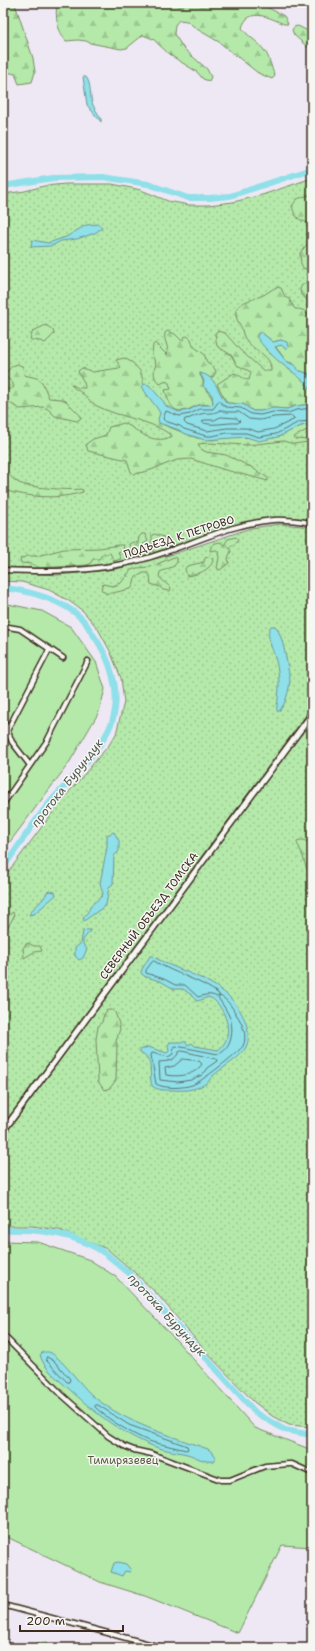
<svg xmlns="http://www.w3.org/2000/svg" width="315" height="1651" font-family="'Shantell Sans',sans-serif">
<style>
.grass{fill:url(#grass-dots);stroke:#788a64}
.forest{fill:url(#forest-firs);stroke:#788a64}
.garden{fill:#b4e9aa;stroke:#788a64}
.water{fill:#8fe0e9;stroke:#6d9798}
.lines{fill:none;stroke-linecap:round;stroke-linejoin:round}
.shore{stroke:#5d736f;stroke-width:1}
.river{stroke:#8fe0e9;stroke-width:6}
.minor-casing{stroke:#3b2a1e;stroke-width:7}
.major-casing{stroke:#3b2a1e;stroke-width:8}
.minor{stroke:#f6f6f2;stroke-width:4}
.major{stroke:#f6f6f2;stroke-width:5}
.labels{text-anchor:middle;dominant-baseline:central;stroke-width:3;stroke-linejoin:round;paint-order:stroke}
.street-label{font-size:11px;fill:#3b2a1e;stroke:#f6f6f2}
.park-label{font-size:11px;fill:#595a41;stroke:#f6f6f2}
.water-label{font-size:12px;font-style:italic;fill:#505851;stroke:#f6f6f2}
</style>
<defs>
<pattern id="grass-dots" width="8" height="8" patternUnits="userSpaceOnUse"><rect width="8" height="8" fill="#b4e9aa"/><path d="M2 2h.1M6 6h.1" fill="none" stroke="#9cc892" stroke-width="1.8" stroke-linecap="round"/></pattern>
<pattern id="forest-firs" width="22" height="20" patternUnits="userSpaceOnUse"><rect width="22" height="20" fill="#b4e9aa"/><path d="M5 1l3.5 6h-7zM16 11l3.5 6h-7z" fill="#9cc892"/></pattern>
</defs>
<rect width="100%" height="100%" fill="#eee8f4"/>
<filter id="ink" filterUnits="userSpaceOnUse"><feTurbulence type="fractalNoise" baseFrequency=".025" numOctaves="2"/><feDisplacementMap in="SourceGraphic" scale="8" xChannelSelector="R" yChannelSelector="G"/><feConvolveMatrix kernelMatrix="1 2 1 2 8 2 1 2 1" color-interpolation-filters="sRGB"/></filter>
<g filter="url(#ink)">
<path class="grass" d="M 312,178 L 312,520 C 253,509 203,539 148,555 C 101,569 51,569 3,567 L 3,194 L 25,191 L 44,186 L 66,184 L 112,184 L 141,190 L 168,201 L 189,205 L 208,205 L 233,202 L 262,195 Z
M 280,524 L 312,527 L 312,707 L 3,1125 L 3,879 L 58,805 L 109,745 L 116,734 L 124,702 L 121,678 L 110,651 L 98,629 L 83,611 L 69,601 L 49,590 L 22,582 L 3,581 L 3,572 L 59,575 L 116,569 L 170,555 L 251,528 Z
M 312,719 L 312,1427 L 289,1425 L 272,1416 L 254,1402 L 207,1353 L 157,1294 L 135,1273 L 107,1249 L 59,1230 L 32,1226 L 3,1226 L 3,1137 Z"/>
<path class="forest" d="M 3,3 L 14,3 L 15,4 L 33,58 L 35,72 L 32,82 L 19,84 L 15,74 L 3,71 Z
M 57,3 L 259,3 L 284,16 L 288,24 L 284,24 C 270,18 248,6 242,28 C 248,37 258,41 264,50 C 270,57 271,68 275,76 L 272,79 L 258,73 L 219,42 L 197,29 L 187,21 L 179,20 L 175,25 L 174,34 L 184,49 L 207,69 L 211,77 L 209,81 L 203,79 L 197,72 L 170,55 L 153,39 L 143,35 L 127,48 L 121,49 L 90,43 L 86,41 L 78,40 L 66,41 C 57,30 55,17 57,3 Z
M 298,26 L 312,33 L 312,51 L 294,35 L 292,30 L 294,27 Z
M 312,194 L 312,225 C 300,219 296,221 292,206 L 297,199 Z
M 307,244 L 312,245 L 312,267 L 304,269 L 301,264 L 300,253 Z
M 312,280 L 312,303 L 301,295 L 300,289 L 302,285 Z
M 277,287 L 281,288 L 285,297 L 289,299 L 295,309 C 302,309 305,310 309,316 C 309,322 306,325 312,330 L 312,382 L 309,374 L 301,371 L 299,372 L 293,364 L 286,361 L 275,346 L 281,345 L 281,340 L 273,342 L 261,332 L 266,350 L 291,371 L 297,374 L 309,386 L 312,392 L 312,404 L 295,406 L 287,409 L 273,408 L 261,411 L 253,411 L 243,404 L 227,403 L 217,384 L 234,373 C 239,374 244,380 249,380 L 251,372 L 237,365 L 231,355 L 217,346 L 215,334 L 217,331 L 225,333 L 240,350 L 257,365 L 264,371 L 271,371 C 272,355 255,352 247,341 C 242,336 243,330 240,325 C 227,304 246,302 261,296 C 267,294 271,289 277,287 Z
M 46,325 L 53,330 L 54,334 L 45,343 L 40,341 L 32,340 L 30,339 L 33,331 Z
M 167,331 L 175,334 L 181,340 L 183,340 L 184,337 L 187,336 L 191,339 L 193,346 L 204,354 L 207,362 L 215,369 L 216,372 L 213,377 L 210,378 L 200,373 L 200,375 C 204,381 203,384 205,388 C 208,395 212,394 213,403 L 211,405 C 207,405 203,404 199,405 C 194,406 191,409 187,410 C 171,414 169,402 165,390 L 171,389 L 169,383 L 166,381 L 160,384 C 153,378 153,372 156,364 L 152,355 L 153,345 L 155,343 L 167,355 C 170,347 163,341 165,333 Z
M 124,358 L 133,363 L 140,371 L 143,380 L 143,388 L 158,407 L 164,425 L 197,438 L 213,440 L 228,437 L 274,438 L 301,426 L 312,424 L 312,428 L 305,431 L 294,437 L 295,439 L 308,440 L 308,442 L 294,444 L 283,441 L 248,445 L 208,443 L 198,444 L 201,449 L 206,452 L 226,455 L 251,467 L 268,478 L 268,481 L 222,469 L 191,459 L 177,460 L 148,471 L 134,474 L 131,472 L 127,460 L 88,451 L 86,444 L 93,439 L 106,435 L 109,427 L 124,423 C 140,431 151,445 171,437 L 171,435 C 149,419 120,418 97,406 C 90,402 88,398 83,394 C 79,390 73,389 71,384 L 78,388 L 85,388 C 85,381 80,377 78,371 L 82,368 L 93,372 L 119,368 L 121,367 L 116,360 Z
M 18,364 L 23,367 L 24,375 L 37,378 L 42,382 L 49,398 L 61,399 L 66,401 L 81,416 L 80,419 L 77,421 L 72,420 L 55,416 L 48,409 L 43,407 L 20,409 L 3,399 L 3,389 L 11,389 L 14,387 L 12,382 L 6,377 L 5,374 L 12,366 Z
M 3,469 C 9,473 12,480 19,483 C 27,487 70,491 80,489 L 83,490 L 83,492 C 57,500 29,497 3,490 Z
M 142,534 L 145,534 L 148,541 L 142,545 L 143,551 L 130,551 L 129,544 L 133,542 L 138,543 L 139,537 Z
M 154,534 L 164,537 L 167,548 L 155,553 L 153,550 L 156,545 L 152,543 L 152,535 Z
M 236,537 L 238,539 L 236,543 L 229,547 L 231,551 L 228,558 L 229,563 L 220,570 L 217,568 L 219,558 L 218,551 L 216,550 L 210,551 C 211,545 214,543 220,542 L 224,545 L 228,539 Z
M 118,545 L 123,545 L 124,550 L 118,552 L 121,559 L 114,561 L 110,553 L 102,555 L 99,559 L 93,559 L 90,564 L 87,565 L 40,568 L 32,564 L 21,563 L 20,559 L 28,556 L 37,556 L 64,549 L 100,548 Z
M 174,557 L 177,559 L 177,562 L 174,566 L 160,572 L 159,577 L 171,588 L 170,591 L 163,590 L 160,587 L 151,584 L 150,576 L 148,573 L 143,573 L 135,578 L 133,586 L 131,589 C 122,590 114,594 105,593 L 101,589 L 103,584 L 112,586 L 121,583 L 131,570 L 137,568 L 150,567 Z
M 208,557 L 212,558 L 213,561 C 210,570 197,575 187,576 L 185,569 L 187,566 L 204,562 L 205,558 Z
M 300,840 L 304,840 L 312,845 L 312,876 C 304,868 305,859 300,849 C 299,846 297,845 297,841 Z
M 13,912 L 14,916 L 3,936 C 3,926 4,918 13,912 Z
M 28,943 L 34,946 L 40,946 L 42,951 L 34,952 L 24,958 L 23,948 L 26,944 Z
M 108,1010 L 112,1010 L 115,1012 L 119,1024 L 120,1029 L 116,1041 L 117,1044 L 116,1080 L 110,1088 L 104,1090 L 98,1081 L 96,1039 L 98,1027 L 102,1022 L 104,1014 Z
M 46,1642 L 47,1648 L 32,1648 L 37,1643 Z"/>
<path class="garden" d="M 3,603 L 42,611 L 71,627 L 96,662 L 105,689 L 99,712 L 69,763 L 3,851 Z
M 3,1241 L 38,1242 L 90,1260 L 116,1277 L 177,1341 L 255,1428 L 312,1450 L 312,1547 L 282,1545 L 238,1633 L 145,1596 L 100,1582 L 3,1535 Z"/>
<path class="water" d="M 83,77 L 86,77 C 92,84 89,96 93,105 C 95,110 99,114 101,119 L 101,122 L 87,105 Z
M 99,224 L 102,228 L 95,233 L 77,239 L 61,241 L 51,246 L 31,247 L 32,240 L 48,243 L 66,237 L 86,225 Z
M 261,332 L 273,342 L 281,340 L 287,342 L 288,347 L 286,349 L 281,345 L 275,347 L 286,361 L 296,366 L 299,371 L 301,371 L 309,374 L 312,382 L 312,392 C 306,382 299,377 290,370 C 278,362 266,350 257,338 L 257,335 Z
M 200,373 C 217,376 217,393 227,403 L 243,404 L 253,411 L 261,411 L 273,408 L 287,409 L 295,406 L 312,404 L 312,424 L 301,426 L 278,437 L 259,441 L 246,437 L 205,440 L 183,433 L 179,430 L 159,423 L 158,419 L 160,413 C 156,405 143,392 142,385 L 146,384 L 149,385 L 164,402 L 166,406 L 179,412 L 189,410 L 199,405 L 211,405 L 213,403 L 212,395 L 203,386 L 204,381 Z
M 271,626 L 275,626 C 283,633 288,669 290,680 C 289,690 286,705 278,712 L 277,711 C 276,706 278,703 278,698 C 280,686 279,673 276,661 C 274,652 264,634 271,626 Z
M 114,832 L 119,841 L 119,851 L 114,856 L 113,884 L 109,887 L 106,905 L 84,921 L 83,917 C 88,913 88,911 91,906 C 94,901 100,900 103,894 L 100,883 L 107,847 L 107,835 Z
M 50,891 L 55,892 L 56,895 L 34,914 L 29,915 C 33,906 44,902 47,892 Z
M 87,930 L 90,930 L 90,931 L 83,940 L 83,944 L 87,949 L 83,958 L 79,960 L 75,956 L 75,948 L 81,943 L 83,931 Z
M 150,956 L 152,956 C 179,972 213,977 234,1002 C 243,1013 253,1033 246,1047 C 242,1055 233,1061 226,1066 C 222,1069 217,1072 214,1075 C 211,1077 210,1080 208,1082 C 198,1090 184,1091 173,1090 C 165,1090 159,1091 152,1086 C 148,1073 155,1059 140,1052 L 140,1050 L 148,1047 L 167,1053 L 169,1051 L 168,1045 L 170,1042 L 186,1042 L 188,1045 L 192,1043 L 195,1046 L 218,1050 C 232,1040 229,1020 220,1007 C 218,1004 215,1000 211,998 C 205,996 202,1001 196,1001 L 193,996 L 183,989 L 174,989 L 162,982 L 144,976 L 141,973 L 142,969 Z
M 43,1352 C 43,1352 48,1352 49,1352 C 59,1355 83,1388 94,1397 C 128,1424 168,1435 208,1449 L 213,1453 L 216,1457 L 213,1461 C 205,1463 195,1456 187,1454 C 174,1451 160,1450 148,1444 C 116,1430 93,1411 68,1388 C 58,1379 44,1369 40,1355 Z
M 118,1562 L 126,1564 L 131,1570 L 130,1572 L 125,1571 L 122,1576 L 111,1572 L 114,1563 Z"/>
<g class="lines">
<path class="shore" d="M 312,408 L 296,410 L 288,413 L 273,412 L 260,415 L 251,414 L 241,408 L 226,407 L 219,401 L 213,409 L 200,409 L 190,414 L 179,416 L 166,411 L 163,419 L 165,421 L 180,426 L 184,429 L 206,436 L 212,436 L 227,433 L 246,433 L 259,437 L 276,434 L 299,422 L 312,421
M 220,410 L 226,412 L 239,412 L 249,419 L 260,420 L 274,417 L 292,416 L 295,419 L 274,429 L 258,432 L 246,428 L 227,428 L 207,431 L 187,425 L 184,422 L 185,419 C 191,419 195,415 201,414 C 208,412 213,415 220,410 Z
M 221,417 L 236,418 L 240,421 L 238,423 C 227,422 210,427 202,422 L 204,420 L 214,420 Z
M 154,961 C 175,974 199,979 219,994 L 219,996 L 217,997 C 210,993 205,995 198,997 L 185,985 L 175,985 L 164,979 L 146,973 L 146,970 L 152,962 Z
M 220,996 C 227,999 232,1007 236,1014 C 242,1022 248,1036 243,1046 C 239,1052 200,1083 192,1085 C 183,1088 165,1089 156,1084 L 151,1055 L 152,1053 L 168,1057 L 173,1054 L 174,1047 L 176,1046 L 218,1054 C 232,1050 234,1030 230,1018 C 227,1011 223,1005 219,999 Z
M 182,1051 L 216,1059 L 217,1061 L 207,1068 L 202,1075 L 191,1080 L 178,1082 L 160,1080 L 159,1062 C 168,1061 174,1062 179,1052 Z
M 183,1059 L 199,1061 L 202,1064 C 194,1076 179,1077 166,1075 L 165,1068 L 174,1066 Z
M 47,1357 L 54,1361 L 70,1379 L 69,1382 L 67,1382 L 46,1360 Z
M 96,1405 L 98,1405 L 129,1425 L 187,1446 L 188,1449 L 186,1450 C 175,1447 163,1445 152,1442 C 136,1437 107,1419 95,1407 Z"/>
<path class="river" d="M 3,186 L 53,178 L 103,177 L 148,184 L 188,198 L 209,198 L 230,196 L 312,169
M 3,588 C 28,590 66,601 83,620 C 87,624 89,629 92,633 C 110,657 122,692 112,722 C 101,751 71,778 51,801 C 33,822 19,846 3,868
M 3,1230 C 39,1229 76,1233 106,1254 C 114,1260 121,1267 129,1273 L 256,1413 L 285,1430 L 306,1434 L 312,1434"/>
<g class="minor-casing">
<path id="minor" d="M 3,570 C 48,572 92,572 136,561 C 182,550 225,524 273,520 C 286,519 299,521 312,523
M 3,626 L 20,629 L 63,658
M 3,719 L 12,742 L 29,764
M 8,729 L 49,650
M 3,804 L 47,741 L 88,661
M 3,1335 L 61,1394 L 108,1436 L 124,1446 L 134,1450 L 152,1454 L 221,1480 L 230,1480 L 265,1466 L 289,1464 L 292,1464 L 312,1473
M 3,1605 L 164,1648"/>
</g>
<g class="major-casing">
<path id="major" d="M 3,1131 L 312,714"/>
</g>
<use href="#minor" class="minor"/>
<use href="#major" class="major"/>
</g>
</g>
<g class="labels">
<g class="street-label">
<text transform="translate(179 537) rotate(-18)">ПОДЪЕЗД К ПЕТРОВО</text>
<text transform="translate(149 916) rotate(-53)">СЕВЕРНЫЙ ОБЪЕЗД ТОМСКА</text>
</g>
<g class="park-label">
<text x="123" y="1460">Тимирязевец</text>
</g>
<g class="water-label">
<text transform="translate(67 783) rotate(-52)">протока Бурундук</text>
<text transform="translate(167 1315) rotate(47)">протока Бурундук</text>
</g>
</g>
<rect width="315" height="1651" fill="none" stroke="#f6f6f2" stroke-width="16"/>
<rect x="8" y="8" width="299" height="1635" fill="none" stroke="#3b2a1e" stroke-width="1.5" filter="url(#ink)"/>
<path d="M20 1625v6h103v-6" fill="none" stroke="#3b2a1e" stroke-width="2"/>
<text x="26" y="1625" font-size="12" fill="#3b2a1e" stroke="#f6f6f2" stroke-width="3" paint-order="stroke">200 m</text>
</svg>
